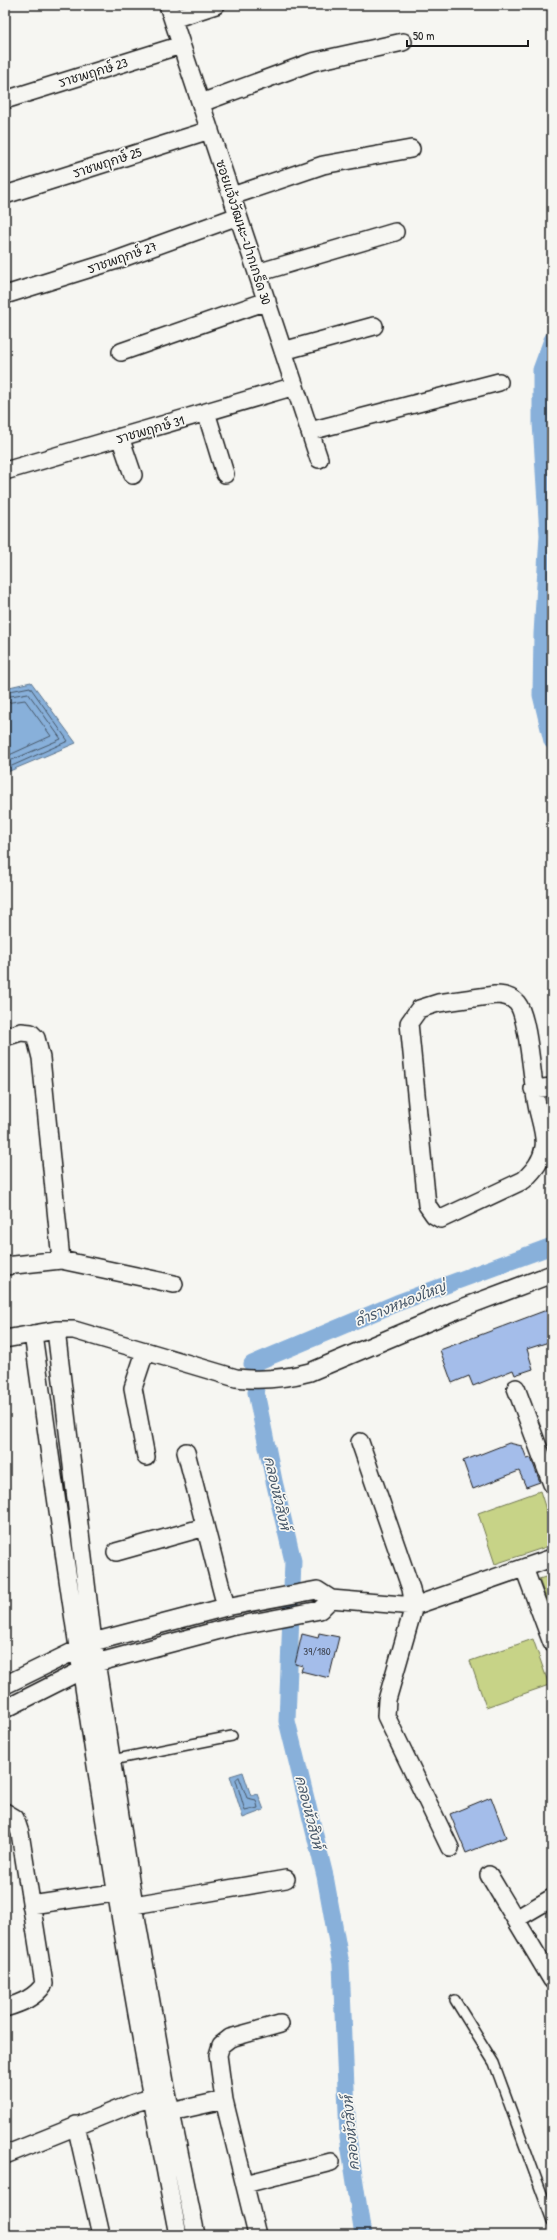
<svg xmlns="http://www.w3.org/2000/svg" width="557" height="2240" font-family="'Patrick Hand','Playpen Sans Thai',sans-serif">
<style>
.green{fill:#c7d387;stroke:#727852}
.water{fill:#88b0da;stroke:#5d758e}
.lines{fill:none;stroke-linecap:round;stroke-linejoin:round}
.shore{stroke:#475768;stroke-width:1}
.canal{stroke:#88b0da;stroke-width:17}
.building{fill:#a4bdea;stroke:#1c1c1c}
.service-casing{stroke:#1c1c1c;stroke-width:12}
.minor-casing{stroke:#1c1c1c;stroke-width:20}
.service{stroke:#f6f6f2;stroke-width:9}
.minor{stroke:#f6f6f2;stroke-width:17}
.labels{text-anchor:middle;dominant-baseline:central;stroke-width:3.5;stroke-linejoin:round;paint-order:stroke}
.number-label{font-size:11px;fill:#3e4450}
.street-label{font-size:13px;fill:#1c1c1c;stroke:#f6f6f2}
.water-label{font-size:14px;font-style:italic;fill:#475768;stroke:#f6f6f2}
</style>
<rect width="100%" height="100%" fill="#f6f6f2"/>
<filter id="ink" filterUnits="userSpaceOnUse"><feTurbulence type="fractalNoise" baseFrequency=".025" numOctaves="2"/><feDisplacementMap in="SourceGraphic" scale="8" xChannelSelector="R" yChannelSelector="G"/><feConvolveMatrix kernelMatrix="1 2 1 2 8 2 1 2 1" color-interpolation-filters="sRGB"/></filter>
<g filter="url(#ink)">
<path class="green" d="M 540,1491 L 552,1528 L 552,1545 L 495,1564 L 478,1513 Z
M 552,1575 L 552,1615 L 539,1579 Z
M 533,1639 L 549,1685 L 486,1707 L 470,1661 Z"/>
<path class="water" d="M 31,682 L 76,743 L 5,773 L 5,688 Z
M 243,1772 L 251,1796 L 258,1794 L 264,1810 L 243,1818 L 230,1776 Z"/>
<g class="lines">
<path class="shore" d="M 5,692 L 30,687 L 68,741 L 5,769
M 5,697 L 28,693 L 61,739 L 5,763
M 5,703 L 25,700 L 51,736 L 5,757
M 239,1777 L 247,1798 L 256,1800 L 258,1808 L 245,1811 L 236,1780 Z"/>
<path class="canal" d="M 552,340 L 541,370 L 541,423 L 548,535 L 542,634 L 541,695 L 552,741
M 253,1367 L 252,1364 L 397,1303 L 552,1246
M 256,1392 L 274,1481 L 293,1561 L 287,1721 L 325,1876 L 341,1964 L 348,2137 L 363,2235"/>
</g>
<path class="building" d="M 552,1308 L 552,1341 L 527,1349 L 533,1369 L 515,1375 L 513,1370 L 473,1386 L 469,1376 L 452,1383 L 440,1350 Z
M 509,1443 L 522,1446 L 527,1459 L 531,1458 L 540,1482 L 526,1487 L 519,1471 L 473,1489 L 463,1461 Z
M 319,1633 L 339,1637 L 329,1678 L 301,1671 L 303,1666 L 295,1664 L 302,1634 L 318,1638 Z
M 491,1797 L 506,1837 L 466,1853 L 450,1814 Z"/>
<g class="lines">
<g class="service-casing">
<path id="service" d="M 112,1760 L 232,1736
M 455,2000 L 494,2063 L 552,2221"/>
</g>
<g class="minor-casing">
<path id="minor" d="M 168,5 L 319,459
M 173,19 L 216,5
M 5,100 L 181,45
M 201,103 L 312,62 L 403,42
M 5,195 L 210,130
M 232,196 L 323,165 L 411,149
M 257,273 L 395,232
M 5,295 L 114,261 L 238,216
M 283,351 L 374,326
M 121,352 L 267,301
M 206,412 L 225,474
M 310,431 L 499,382
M 120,437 L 133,475
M 5,471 L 295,386
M 495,995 C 503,995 511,996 517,1003 C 529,1017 532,1083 537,1105 C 539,1117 546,1135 544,1147 C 542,1161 534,1170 524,1180 L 441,1219 L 434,1215 L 427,1205 L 409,1023 L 419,1009 L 438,1003 Z
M 5,1037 L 21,1032 L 31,1033 L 36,1038 L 41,1058 L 61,1260
M 533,1089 L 552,1087
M 5,1266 L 61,1260 L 174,1284
M 56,1330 L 93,1642 L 134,1905 L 166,2088 L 196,2235
M 33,1334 C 75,1635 119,1936 178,2235
M 5,1339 L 56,1330 L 74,1330 L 236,1378 C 262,1381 284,1379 310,1372 L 454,1311 L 552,1274
M 145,1352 L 133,1388 L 146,1457
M 516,1388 L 552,1484
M 360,1442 L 411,1589 L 414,1606 L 387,1700 L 386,1716 L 450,1848
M 186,1452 L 226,1607
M 116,1552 L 205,1527
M 524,1568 L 552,1643
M 5,1685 L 93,1642 L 226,1607 L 317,1590 L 331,1599 L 414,1606 L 552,1558
M 5,1709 L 96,1663 L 231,1627 L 320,1610 L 331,1599
M 5,1812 L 15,1818 L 20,1833 L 44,1984 C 35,1998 21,2003 5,2008
M 489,1875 L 552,1980
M 31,1905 L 127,1891
M 134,1905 L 286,1879
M 516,1919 L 552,1898
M 76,2125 L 101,2235
M 5,2155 L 134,2103 L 151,2098 L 171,2112 L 224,2100
M 245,2184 L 331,2162
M 257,2235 L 224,2100 L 218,2055 L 221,2045 L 230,2038 L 280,2024"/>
</g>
<use href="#service" class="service"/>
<use href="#minor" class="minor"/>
</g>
</g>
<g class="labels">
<g class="number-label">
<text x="317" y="1651">39/180</text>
</g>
<g class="street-label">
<text transform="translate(93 72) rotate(-17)">ราชพฤกษ์ 23</text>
<text transform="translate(107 162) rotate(-18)">ราชพฤกษ์ 25</text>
<text transform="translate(244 232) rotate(72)">ซอยแจ้งวัฒนะ-ปากเกร็ด 30</text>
<text transform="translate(122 257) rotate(-19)">ราชพฤกษ์ 27</text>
<text transform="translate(150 429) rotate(-16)">ราชพฤกษ์ 31</text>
</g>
<g class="water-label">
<text transform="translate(400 1303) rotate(-22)">ลำรางหนองใหญ่</text>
<text transform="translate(278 1493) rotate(77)">คลองหัวสิงห์</text>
<text transform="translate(310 1812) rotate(76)">คลองหัวสิงห์</text>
<text transform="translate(350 2133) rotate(-95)">คลองหัวสิงห์</text>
</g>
</g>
<rect width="557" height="2240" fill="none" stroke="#f6f6f2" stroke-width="20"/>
<rect x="10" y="10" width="537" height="2220" fill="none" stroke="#1c1c1c" stroke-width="1.5" filter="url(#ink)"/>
<path d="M407 40v6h121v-6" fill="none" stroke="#1c1c1c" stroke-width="2"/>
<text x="413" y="40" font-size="12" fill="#1c1c1c" stroke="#f6f6f2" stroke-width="3" paint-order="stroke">50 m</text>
</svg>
